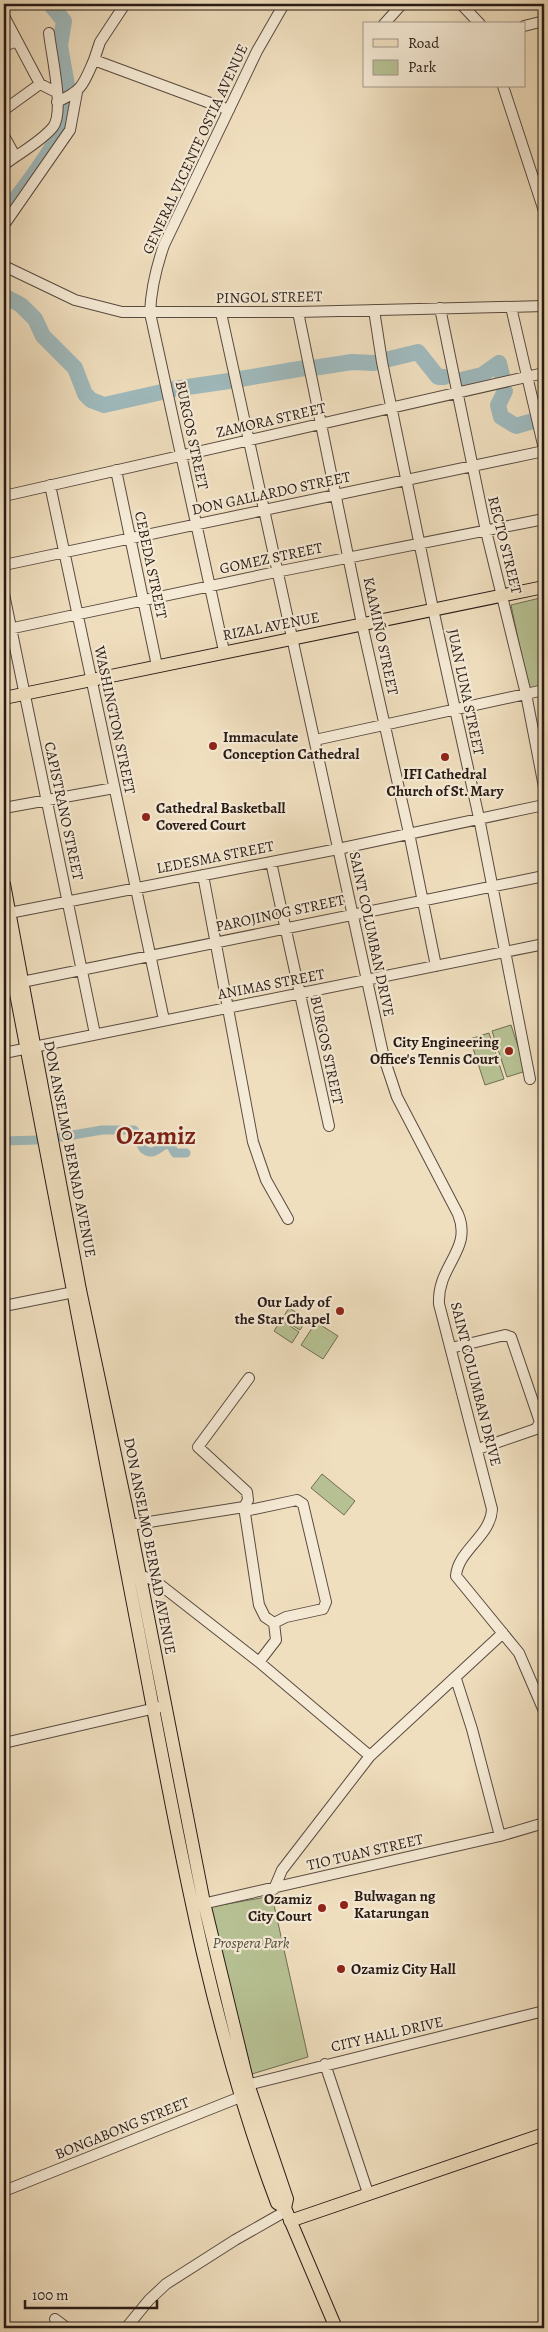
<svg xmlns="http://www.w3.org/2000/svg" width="548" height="2332" font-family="Alegreya,serif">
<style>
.green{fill:#b7c294;stroke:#6f6e55}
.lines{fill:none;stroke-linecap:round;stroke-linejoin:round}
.canal{stroke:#9fbabd;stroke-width:9}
.river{stroke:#9fbabd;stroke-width:16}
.minor-casing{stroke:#594b40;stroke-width:12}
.major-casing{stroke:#271a16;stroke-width:14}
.minor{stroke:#f5ead5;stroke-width:10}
.major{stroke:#f0dfbf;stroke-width:12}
.poi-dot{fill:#8f2418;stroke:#f5ead5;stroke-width:2}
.labels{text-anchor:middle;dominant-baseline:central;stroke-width:4.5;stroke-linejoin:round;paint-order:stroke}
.street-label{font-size:15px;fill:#271a16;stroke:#f5ead5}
.poi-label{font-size:15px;font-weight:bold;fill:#271a16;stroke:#f5ead5;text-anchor:start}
.park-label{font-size:15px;font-style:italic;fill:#524c3c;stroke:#f5ead5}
.town-label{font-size:25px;font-weight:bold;fill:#7a1f14;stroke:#f5ead5}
</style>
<rect width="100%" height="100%" fill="#f0dfbf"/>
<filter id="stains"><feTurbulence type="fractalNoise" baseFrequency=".004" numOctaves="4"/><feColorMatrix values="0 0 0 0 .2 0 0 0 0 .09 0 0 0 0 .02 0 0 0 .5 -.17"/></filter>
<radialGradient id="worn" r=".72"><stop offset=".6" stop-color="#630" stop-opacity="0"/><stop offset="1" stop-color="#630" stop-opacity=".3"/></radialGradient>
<path class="green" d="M 544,597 L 544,688 L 529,692 L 511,605 Z
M 511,1025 L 526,1071 L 507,1077 L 492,1031 Z
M 489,1033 L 504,1079 L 485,1085 L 470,1039 Z
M 289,1308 L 307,1319 L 300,1330 L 282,1319 Z
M 281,1320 L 299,1332 L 292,1343 L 274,1331 Z
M 316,1322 L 338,1336 L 323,1359 L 301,1345 Z
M 322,1474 L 355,1501 L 344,1515 L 311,1488 Z
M 272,1896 L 308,2057 L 252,2074 L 210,1907 Z"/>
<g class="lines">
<path class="canal" d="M 61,1137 L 102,1130 L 134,1130 C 140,1136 139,1153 152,1152 C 157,1151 161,1146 167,1144 L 171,1146 L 175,1153 L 186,1153
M 4,1141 L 37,1140"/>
<path class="river" d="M 50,4 L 64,21 L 60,46 L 68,91
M 4,215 C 22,189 69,134 68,104
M 4,296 L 21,305 L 35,319 L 43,336 L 75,368 L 85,394 L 91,400 L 104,405 L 162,392
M 385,360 L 418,352 L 438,377 L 444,377
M 313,368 L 352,362 L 374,363
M 240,379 L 305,368
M 457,381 L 482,375 L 499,363 L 503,380
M 174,389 L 229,381
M 505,391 L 498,405 L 501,417 L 516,426 L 533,421"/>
<g class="minor-casing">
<path id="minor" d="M 461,4 L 480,24
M 4,16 L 40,84 L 56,92
M 384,24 L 402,4
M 524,26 L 544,21
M 4,46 L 17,41
M 94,60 L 100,42 L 125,4
M 503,86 L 544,211
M 57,102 C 83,90 83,85 94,60 L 229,110
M 4,110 L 40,84
M 4,136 L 15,156
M 4,165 C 19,153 41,142 53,127 C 65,112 51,53 49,33
M 4,225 L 70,130 L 77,92
M 4,266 L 75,300 L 122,312 L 298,312 L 544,306
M 511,307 L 544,449
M 440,308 L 486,531 L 526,694 L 544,787
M 374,310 L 382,362 L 433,609 L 479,818 L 530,1079
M 298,312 L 362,624 L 409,833 L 436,966
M 221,313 C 274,561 331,809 384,1058 L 397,1097 L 458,1214 C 473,1250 437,1265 439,1304 L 492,1509 C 491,1536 458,1550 456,1576 L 519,1653 L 544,1711
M 116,470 L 157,666
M 50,485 L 164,1020
M 4,496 L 544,373
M 4,565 L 544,451
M 4,594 L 95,1034
M 4,630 L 276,572 L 544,519
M 224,651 L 150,313 C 151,289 156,268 164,245 L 257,51 L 284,4
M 315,740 L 544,690
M 4,808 L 114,788
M 271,862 L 329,1126
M 203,875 L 253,1142 L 266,1180 L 288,1219
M 4,914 L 338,849 L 544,805
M 22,982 L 544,876
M 4,1053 L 544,944
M 4,1306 L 79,1291
M 451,1348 L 505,1335 L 511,1337 L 540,1422 L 536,1429 L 478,1449
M 244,1507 L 248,1500 L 247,1492 L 198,1447 L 249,1378
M 245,1511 L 297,1500 L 303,1504 L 326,1602 L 323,1609 L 286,1617 L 274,1623 L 276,1640 L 259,1662
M 130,1525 L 244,1507 L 259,1605 L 265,1617 L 274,1623
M 134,1578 L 145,1577 L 154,1580 L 259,1662 L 370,1756
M 456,1679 L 472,1729 L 500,1836
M 4,1743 L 160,1707
M 274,1889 L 282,1870 L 370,1756 L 503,1633
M 198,1905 L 500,1836 L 544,1823
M 325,2064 L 368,2193
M 243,2086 L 544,2011
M 4,2191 L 248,2094
M 55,2319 L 67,2328
M 126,2328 L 149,2300 L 166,2284 L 235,2240 L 286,2211"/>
</g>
<g class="major-casing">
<path id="major" d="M 4,698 L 544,587
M 4,884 L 80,1290 L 130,1525 L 204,1903 L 248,2084 L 287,2199 L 285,2208 L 336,2328
M 4,931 C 46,1161 92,1390 136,1619 C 174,1815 206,2015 277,2203 L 285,2208
M 290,2221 L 544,2134"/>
</g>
<use href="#minor" class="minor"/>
<use href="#major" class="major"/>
</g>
<g class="poi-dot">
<circle cx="213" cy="746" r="5"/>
<circle cx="445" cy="757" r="5"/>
<circle cx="146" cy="817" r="5"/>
<circle cx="509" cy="1051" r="5"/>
<circle cx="340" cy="1311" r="5"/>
<circle cx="344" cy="1905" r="5"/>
<circle cx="322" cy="1908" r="5"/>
<circle cx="341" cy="1969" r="5"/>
</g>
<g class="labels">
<g class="street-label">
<text transform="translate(195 149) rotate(-65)">GENERAL VICENTE OSTIA AVENUE</text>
<text transform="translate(269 297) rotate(-1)">PINGOL STREET</text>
<text transform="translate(271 420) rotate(-13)">ZAMORA STREET</text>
<text transform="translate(192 435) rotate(78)">BURGOS STREET</text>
<text transform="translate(271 493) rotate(-12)">DON GALLARDO STREET</text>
<text transform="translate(505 545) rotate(76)">RECTO STREET</text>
<text transform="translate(271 558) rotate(-12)">GOMEZ STREET</text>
<text transform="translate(151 565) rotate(78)">CEBEDA STREET</text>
<text transform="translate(271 626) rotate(-11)">RIZAL AVENUE</text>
<text transform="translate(381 636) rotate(78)">KAAMIÑO STREET</text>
<text transform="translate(466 692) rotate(78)">JUAN LUNA STREET</text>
<text transform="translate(115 720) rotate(78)">WASHINGTON STREET</text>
<text transform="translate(64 811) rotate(78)">CAPISTRANO STREET</text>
<text transform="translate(215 857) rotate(-11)">LEDESMA STREET</text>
<text transform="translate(280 913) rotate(-12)">PAROJINOG STREET</text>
<text transform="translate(372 934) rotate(78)">SAINT COLUMBAN DRIVE</text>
<text transform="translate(271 984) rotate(-11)">ANIMAS STREET</text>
<text transform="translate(327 1050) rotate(78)">BURGOS STREET</text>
<text transform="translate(70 1149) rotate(79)">DON ANSELMO BERNAD AVENUE</text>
<text transform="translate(476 1384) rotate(76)">SAINT COLUMBAN DRIVE</text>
<text transform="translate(150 1546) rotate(79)">DON ANSELMO BERNAD AVENUE</text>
<text transform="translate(365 1852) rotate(-13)">TIO TUAN STREET</text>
<text transform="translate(387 2034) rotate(-13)">CITY HALL DRIVE</text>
<text transform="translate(122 2128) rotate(-22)">BONGABONG STREET</text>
</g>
<g class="poi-label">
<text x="223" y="737">Immaculate<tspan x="223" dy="17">Conception Cathedral</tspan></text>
<text x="445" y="774" text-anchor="middle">IFI Cathedral<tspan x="445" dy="17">Church of St. Mary</tspan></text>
<text x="156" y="808">Cathedral Basketball<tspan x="156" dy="17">Covered Court</tspan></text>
<text x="499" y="1042" text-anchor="end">City Engineering<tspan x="499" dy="17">Office's Tennis Court</tspan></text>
<text x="330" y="1302" text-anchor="end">Our Lady of<tspan x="330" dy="17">the Star Chapel</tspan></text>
<text x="354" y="1896">Bulwagan ng<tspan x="354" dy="17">Katarungan</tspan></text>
<text x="312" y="1899" text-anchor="end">Ozamiz<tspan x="312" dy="17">City Court</tspan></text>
<text x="351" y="1969">Ozamiz City Hall</text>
</g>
<g class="park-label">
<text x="251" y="1943">Prospera Park</text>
</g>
<g class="town-label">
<text x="156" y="1136">Ozamiz</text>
</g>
</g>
<rect width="548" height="2332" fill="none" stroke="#f0dfbf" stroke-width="20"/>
<rect x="5" y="5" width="538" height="2322" fill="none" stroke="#271a16" stroke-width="2.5"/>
<rect x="10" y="10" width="528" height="2312" fill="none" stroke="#271a16"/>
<rect x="363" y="22" width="162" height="65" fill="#f5ead5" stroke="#a39789"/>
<rect x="373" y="39" width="25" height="8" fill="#f0dfbf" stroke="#a39789"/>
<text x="408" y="48" font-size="15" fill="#271a16">Road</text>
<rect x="373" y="60" width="25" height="15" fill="#b7c294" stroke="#a39789"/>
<text x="408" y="72" font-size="15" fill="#271a16">Park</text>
<path d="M25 2300v8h132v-8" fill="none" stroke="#271a16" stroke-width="2.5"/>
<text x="32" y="2300" font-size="15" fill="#271a16" stroke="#f5ead5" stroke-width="4" paint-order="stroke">100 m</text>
<rect width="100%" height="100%" filter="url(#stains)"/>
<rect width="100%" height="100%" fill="url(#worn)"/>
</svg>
